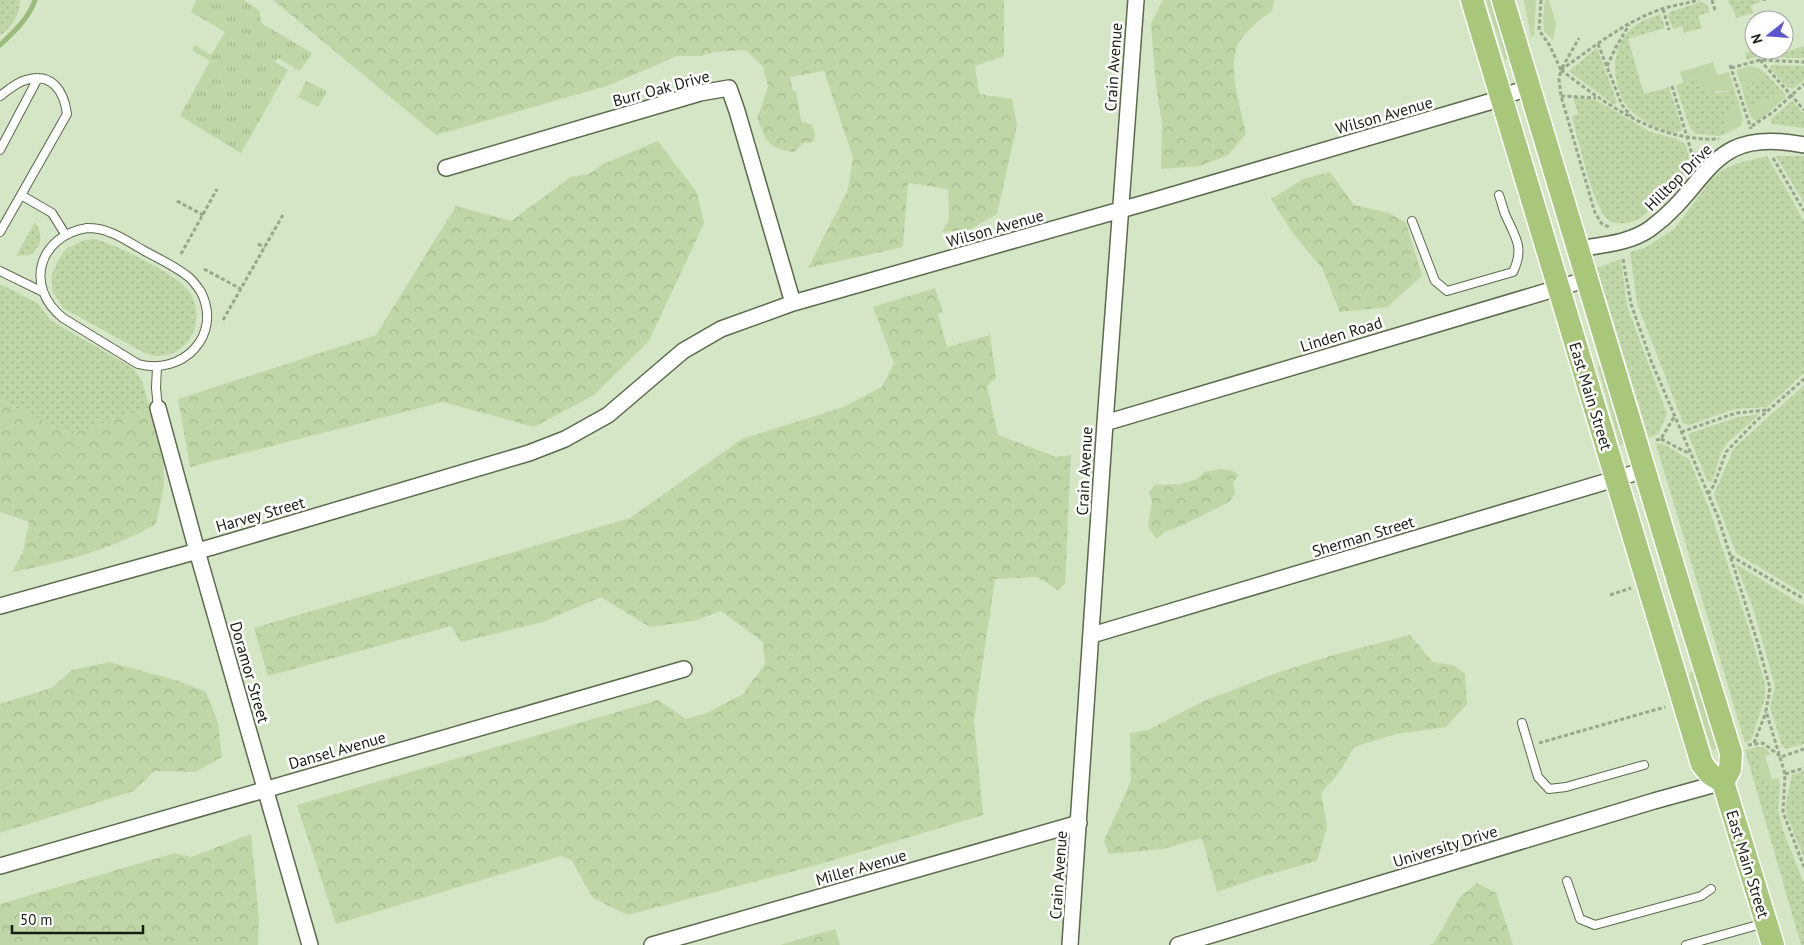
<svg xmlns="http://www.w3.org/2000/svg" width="1804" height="945" font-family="'PT Sans',sans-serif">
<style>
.grass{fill:url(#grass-dots)}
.forest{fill:url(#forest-crowns)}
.park{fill:url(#park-tufts)}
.garden{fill:#bfd7a7}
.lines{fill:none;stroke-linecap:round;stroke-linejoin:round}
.stream{stroke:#9bbb7b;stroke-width:5}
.lane-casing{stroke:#5c6a4d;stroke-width:10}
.street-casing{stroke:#5c6a4d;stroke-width:18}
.primary-casing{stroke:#fff;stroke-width:25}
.path{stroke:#98a68b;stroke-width:3;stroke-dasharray:4 2.5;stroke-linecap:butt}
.lane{stroke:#fff;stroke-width:8}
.street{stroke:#fff;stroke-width:15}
.primary{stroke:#a8c77b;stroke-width:22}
.labels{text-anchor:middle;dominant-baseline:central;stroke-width:5;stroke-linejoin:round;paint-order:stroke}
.street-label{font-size:16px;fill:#181e12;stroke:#fff}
</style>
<defs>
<pattern id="grass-dots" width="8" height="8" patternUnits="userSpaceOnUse" patternTransform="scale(1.25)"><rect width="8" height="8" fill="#bfd7a7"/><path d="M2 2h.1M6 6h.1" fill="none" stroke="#a3b88f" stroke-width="1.8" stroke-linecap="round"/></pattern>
<pattern id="forest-crowns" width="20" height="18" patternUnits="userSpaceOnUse" patternTransform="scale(1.25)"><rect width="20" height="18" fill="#bfd7a7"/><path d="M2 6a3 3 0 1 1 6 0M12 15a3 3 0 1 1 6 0" fill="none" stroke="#a3b88f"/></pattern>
<pattern id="park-tufts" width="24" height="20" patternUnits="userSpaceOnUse" patternTransform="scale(1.25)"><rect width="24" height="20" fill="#bfd7a7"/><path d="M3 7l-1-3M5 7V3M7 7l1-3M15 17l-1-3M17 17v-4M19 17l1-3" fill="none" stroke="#a3b88f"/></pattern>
</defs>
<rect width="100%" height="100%" fill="#d4e6c5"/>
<path class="grass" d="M 0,0 L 20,0 C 20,15 11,27 0,36 Z
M 1728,0 L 1760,0 L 1761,2 L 1751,5 L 1753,13 L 1736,18 L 1732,6 L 1730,6 Z
M 1701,2 L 1707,5 L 1710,12 L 1698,16 L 1702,28 L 1684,33 L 1682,26 L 1673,29 L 1668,16 L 1670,12 Z
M 1660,14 L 1665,28 L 1628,39 L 1644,94 L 1669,87 L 1682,128 L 1682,130 C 1675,135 1668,132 1661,129 C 1651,125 1639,118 1631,111 C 1612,91 1608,50 1630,30 C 1638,22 1649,18 1660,14 Z
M 1804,46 L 1804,58 L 1755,57 L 1747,60 L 1745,53 L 1755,50 L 1781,50 L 1782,53 Z
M 1597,48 L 1617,102 L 1614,105 L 1569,71 Z
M 1771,65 L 1804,66 L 1804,80 L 1793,89 L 1787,87 L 1770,68 Z
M 1764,72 L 1785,94 L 1754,104 L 1746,104 L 1743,91 Z
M 1696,79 L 1705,91 L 1719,93 L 1732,91 L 1735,92 L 1739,104 L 1727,116 L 1724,134 L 1719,136 L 1696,134 L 1690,128 L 1679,95 L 1690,80 Z
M 1573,97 L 1596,100 L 1651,132 L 1677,139 L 1686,145 L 1690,165 L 1690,169 C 1679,181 1650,213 1637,220 C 1629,224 1613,225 1607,219 C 1593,205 1578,139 1572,117 L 1578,114 Z
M 1792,101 L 1804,114 L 1804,128 L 1772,124 L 1771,119 Z
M 1767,156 L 1804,221 L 1804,373 L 1767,407 L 1735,409 L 1689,425 L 1683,423 L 1637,303 L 1630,252 L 1645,248 L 1675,228 L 1711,180 L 1721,171 L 1735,164 Z
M 1776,156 L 1804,156 L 1804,203 Z
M 35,222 C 43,234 43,246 30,255 L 16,256 Z
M 95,239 C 115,244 176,274 188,290 C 208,317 191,357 156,356 C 153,356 148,354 145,353 L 63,308 L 52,290 L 52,274 L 58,260 L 67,248 L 85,240 Z
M 1621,259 L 1627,306 L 1667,414 L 1658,434 L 1649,438 L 1597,268 Z
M 0,284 L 39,304 L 50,320 L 133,368 L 142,381 L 150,408 L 70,434 L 0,400 Z
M 1804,385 L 1804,594 L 1736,553 L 1714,494 L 1734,448 Z
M 1760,414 L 1727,443 L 1721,453 L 1712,482 L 1708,482 L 1688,434 L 1738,417 Z
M 1661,443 L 1689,459 L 1710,511 L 1749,629 L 1765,683 L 1765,698 L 1751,740 L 1745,743 L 1656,444 Z
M 1736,564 L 1804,606 L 1804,744 L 1786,749 L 1782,746 L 1770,707 L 1775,686 L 1753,608 Z
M 1757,747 L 1764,747 L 1768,751 L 1761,754 L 1766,783 L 1780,786 L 1778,810 L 1783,830 L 1804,884 L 1804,945 L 1801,945 L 1745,750 Z
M 1804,771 L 1804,858 L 1786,813 L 1786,803 L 1792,775 Z"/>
<path class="forest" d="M 273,0 L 1004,0 L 1004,56 L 975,66 L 979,94 L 1012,99 L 1017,125 L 997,214 L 971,229 L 942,232 L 949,219 L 948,189 L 908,183 L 903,247 L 808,268 L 848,190 L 853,158 L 824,71 L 790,77 L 793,91 L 796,91 L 801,121 L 812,125 L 815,135 L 813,142 L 803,143 L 794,152 C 765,147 769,144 757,119 L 768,87 L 763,67 L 746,50 L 714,52 L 701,56 L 677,56 L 610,85 L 436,135 Z
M 1163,0 L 1274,0 L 1272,11 C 1261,18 1242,34 1237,46 C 1228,72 1241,109 1246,134 L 1228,155 L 1200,166 L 1161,169 L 1162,124 L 1156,85 L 1151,24 Z
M 658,141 L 697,193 L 704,223 L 649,341 L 594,395 L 534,427 L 443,402 L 190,467 L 178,399 L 376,335 L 456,206 L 511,221 L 571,177 L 589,174 L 603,164 Z
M 1330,172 L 1354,205 L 1389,213 L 1406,223 L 1422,276 L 1387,307 L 1340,312 L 1322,268 L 1292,232 L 1271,199 L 1303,179 Z
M 935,288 L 943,312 L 938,314 L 947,347 L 990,335 L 996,378 L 987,386 L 998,435 L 1056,457 L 1071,455 L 1065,584 L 1058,590 L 1037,577 L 995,579 L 974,721 L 983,815 L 817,865 L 628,915 L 593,898 L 572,861 L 561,856 L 336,924 L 297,805 L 658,700 L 686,719 L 707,713 L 743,694 L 765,664 L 763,642 L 721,611 L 694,621 L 650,627 L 601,597 L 543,622 L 461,642 L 451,626 L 268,676 L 254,628 L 630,518 L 742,439 L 843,407 L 882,387 L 894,363 L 873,307 Z
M 0,400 L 70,434 L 150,408 L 163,442 L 164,486 L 156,524 C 114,549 60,563 12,572 L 23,552 L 29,522 L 0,512 Z
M 1221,469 L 1231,470 L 1239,475 L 1233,482 L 1235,494 L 1229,502 L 1187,523 L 1165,532 L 1156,539 L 1148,527 L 1152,501 L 1149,492 L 1155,485 L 1180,484 L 1195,480 L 1205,472 Z
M 1410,635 L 1433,662 L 1452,665 L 1465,673 L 1467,704 L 1446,727 L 1396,734 L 1354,747 L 1339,773 L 1321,793 L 1327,826 L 1317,861 L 1260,877 L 1217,892 L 1202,838 L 1163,849 L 1109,854 L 1104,841 L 1131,781 L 1130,733 L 1148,730 L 1204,701 L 1274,674 L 1333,655 Z
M 109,662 L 176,680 L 206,692 L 218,723 L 222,757 L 195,772 L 154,771 L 134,791 L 0,833 L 0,704 L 51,688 L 72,670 Z
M 251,834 L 259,919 L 258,945 L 0,945 L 0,904 L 175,853 L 191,857 Z
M 1477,883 L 1496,893 L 1513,945 L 1429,945 L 1434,943 L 1460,897 Z
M 835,929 L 840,945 L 780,945 Z"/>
<path class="park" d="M 196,0 L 244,0 L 260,11 L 261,23 L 312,53 L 300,71 L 278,58 L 275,62 L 288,70 L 241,153 L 180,116 L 210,61 L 192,50 L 195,45 L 211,55 L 225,32 L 191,12 Z
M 306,81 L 327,91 L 318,107 L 298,97 Z"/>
<path class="garden" d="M 1486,0 L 1493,0 L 1511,60 L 1507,59 L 1505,61 Z
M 1524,0 L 1536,0 L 1534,35 L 1531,37 Z
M 1545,0 L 1549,0 L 1556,23 L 1553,40 L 1544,31 L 1543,17 Z
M 1713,62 L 1717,75 L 1729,72 L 1735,92 C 1725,89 1716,94 1705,91 L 1695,79 L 1690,80 L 1679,95 L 1676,85 L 1683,83 L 1680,72 Z
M 1750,66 L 1759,68 L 1764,72 L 1743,91 L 1736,70 Z
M 1785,94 L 1785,98 L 1757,122 L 1751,117 L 1746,104 L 1754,104 Z
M 1739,104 L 1743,120 L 1741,126 L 1724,134 L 1727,116 Z
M 1599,365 L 1603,367 L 1627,443 L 1620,445 L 1598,368 Z
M 1691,672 L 1694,672 L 1717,749 L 1712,750 L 1689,676 Z
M 1768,751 L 1771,754 L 1765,756 L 1772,779 L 1779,778 L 1780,786 L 1766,783 L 1760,775 L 1757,761 L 1761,754 Z"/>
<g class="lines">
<path class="stream" d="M 0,45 C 14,32 29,18 35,0"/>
<g class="lane-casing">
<path id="lane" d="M 0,96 C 8,90 17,82 26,80 C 52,72 64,91 67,114 L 0,232
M 0,150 L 38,78
M 21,195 L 52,213 L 65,234
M 1412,221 L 1435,281 L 1447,291 L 1513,272 C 1525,247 1515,237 1505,214 C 1503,208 1501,201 1499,195
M 87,228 C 94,228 102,229 109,232 C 121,236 132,244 143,250 C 157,258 173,265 186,275 C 192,279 197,286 201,292 C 223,336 182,376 138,364 L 63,318 C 24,287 38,236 87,228 Z
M 0,271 L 43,292
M 157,367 L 156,388 L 158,408
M 1522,723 L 1538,777 L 1549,789 L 1566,787 L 1644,765
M 1567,881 L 1580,919 L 1595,925 L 1701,896 L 1711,889
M 1686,945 L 1765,923"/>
</g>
<g class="street-casing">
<path id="street" d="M 446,168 L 700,93 L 729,88 L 737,111 L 793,303
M 1578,249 C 1602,245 1631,243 1651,228 C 1712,183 1708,126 1804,145
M 158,408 L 197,551 L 310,945
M 1105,423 L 1588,279
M 0,606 L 212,547 L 529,453 L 565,439 L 608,415 L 683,351 L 721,329 L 793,303 L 1152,201 L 1489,102 L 1529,87
M 1092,635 L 1645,470
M 0,866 L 684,669
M 652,945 L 1079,823
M 1070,945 L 1105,423 L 1136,0
M 1178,945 L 1654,801 L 1723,782"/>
</g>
<g class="primary-casing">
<path id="primary" d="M 1472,0 L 1702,764 L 1710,774 L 1723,782 L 1773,945
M 1503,0 L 1683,598 L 1731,753 L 1730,769 L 1723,782"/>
</g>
<path class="path" d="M 1541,0 L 1539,30 L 1550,46 L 1561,70 L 1559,79 L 1561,96 L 1595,213 L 1602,224 L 1609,227
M 1712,0 L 1715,10
M 1764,0 L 1764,1
M 1663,9 L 1669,30
M 1598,44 L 1622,105 L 1631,116
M 1760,60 L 1804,110
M 1730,65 L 1751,129
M 1607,66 L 1616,47 L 1629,25
M 1562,68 L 1579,38
M 1731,68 L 1760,60 L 1804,62
M 1561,70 C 1607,105 1657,142 1719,139
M 1561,70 C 1592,48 1628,19 1665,8 C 1676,5 1687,3 1699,0
M 1672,86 L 1694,161
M 1561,96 L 1596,98
M 1752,126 L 1773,112 L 1804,84
M 1773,158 L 1804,211
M 177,201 L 203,215
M 258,244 L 265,247
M 181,254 L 217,189
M 1623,259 L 1631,304 L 1652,363 L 1718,517 L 1758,644 L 1770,688 L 1766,711 L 1785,774 L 1783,812 L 1804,867
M 204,269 L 241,289
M 223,320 L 284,213
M 1681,432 L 1736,413 L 1767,410
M 1661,439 L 1690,454
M 1656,440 L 1661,439 L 1674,417
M 1708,494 L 1714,485 L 1726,452 L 1756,421 L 1804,379
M 1731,556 L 1804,599
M 1610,595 L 1631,588
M 1539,743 L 1665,707
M 1754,743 L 1766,712
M 1748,745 L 1763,743 L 1781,757 L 1804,749
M 1785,774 L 1804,768"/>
<use href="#lane" class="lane"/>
<use href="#street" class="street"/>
<use href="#primary" class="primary"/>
</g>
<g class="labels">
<g class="street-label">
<text transform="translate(1113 67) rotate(-86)">Crain Avenue</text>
<text transform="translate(661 88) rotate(-15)">Burr Oak Drive</text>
<text transform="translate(1384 115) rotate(-16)">Wilson Avenue</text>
<text transform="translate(1678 177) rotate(-45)">Hilltop Drive</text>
<text transform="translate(995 228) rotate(-16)">Wilson Avenue</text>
<text transform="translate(1341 334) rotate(-17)">Linden Road</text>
<text transform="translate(1591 396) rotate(73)">East Main Street</text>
<text transform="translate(1084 471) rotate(-87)">Crain Avenue</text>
<text transform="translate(260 514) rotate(-16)">Harvey Street</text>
<text transform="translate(1363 536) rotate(-17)">Sherman Street</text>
<text transform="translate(250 672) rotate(74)">Doramor Street</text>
<text transform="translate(337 750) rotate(-16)">Dansel Avenue</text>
<text transform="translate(1445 846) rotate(-17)">University Drive</text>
<text transform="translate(1748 864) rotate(73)">East Main Street</text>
<text transform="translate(861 867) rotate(-16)">Miller Avenue</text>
<text transform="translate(1058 875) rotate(-86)">Crain Avenue</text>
</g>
</g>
<g transform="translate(1769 35) rotate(253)"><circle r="24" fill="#ffffff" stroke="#a3a5a0"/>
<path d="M0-4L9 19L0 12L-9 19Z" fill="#5a56ce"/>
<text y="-8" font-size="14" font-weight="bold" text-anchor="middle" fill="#181e12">N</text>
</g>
<path d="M12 925v8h131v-8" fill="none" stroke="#181e12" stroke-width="2.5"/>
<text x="20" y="925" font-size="15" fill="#181e12" stroke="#ffffff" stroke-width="4" paint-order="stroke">50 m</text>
</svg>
